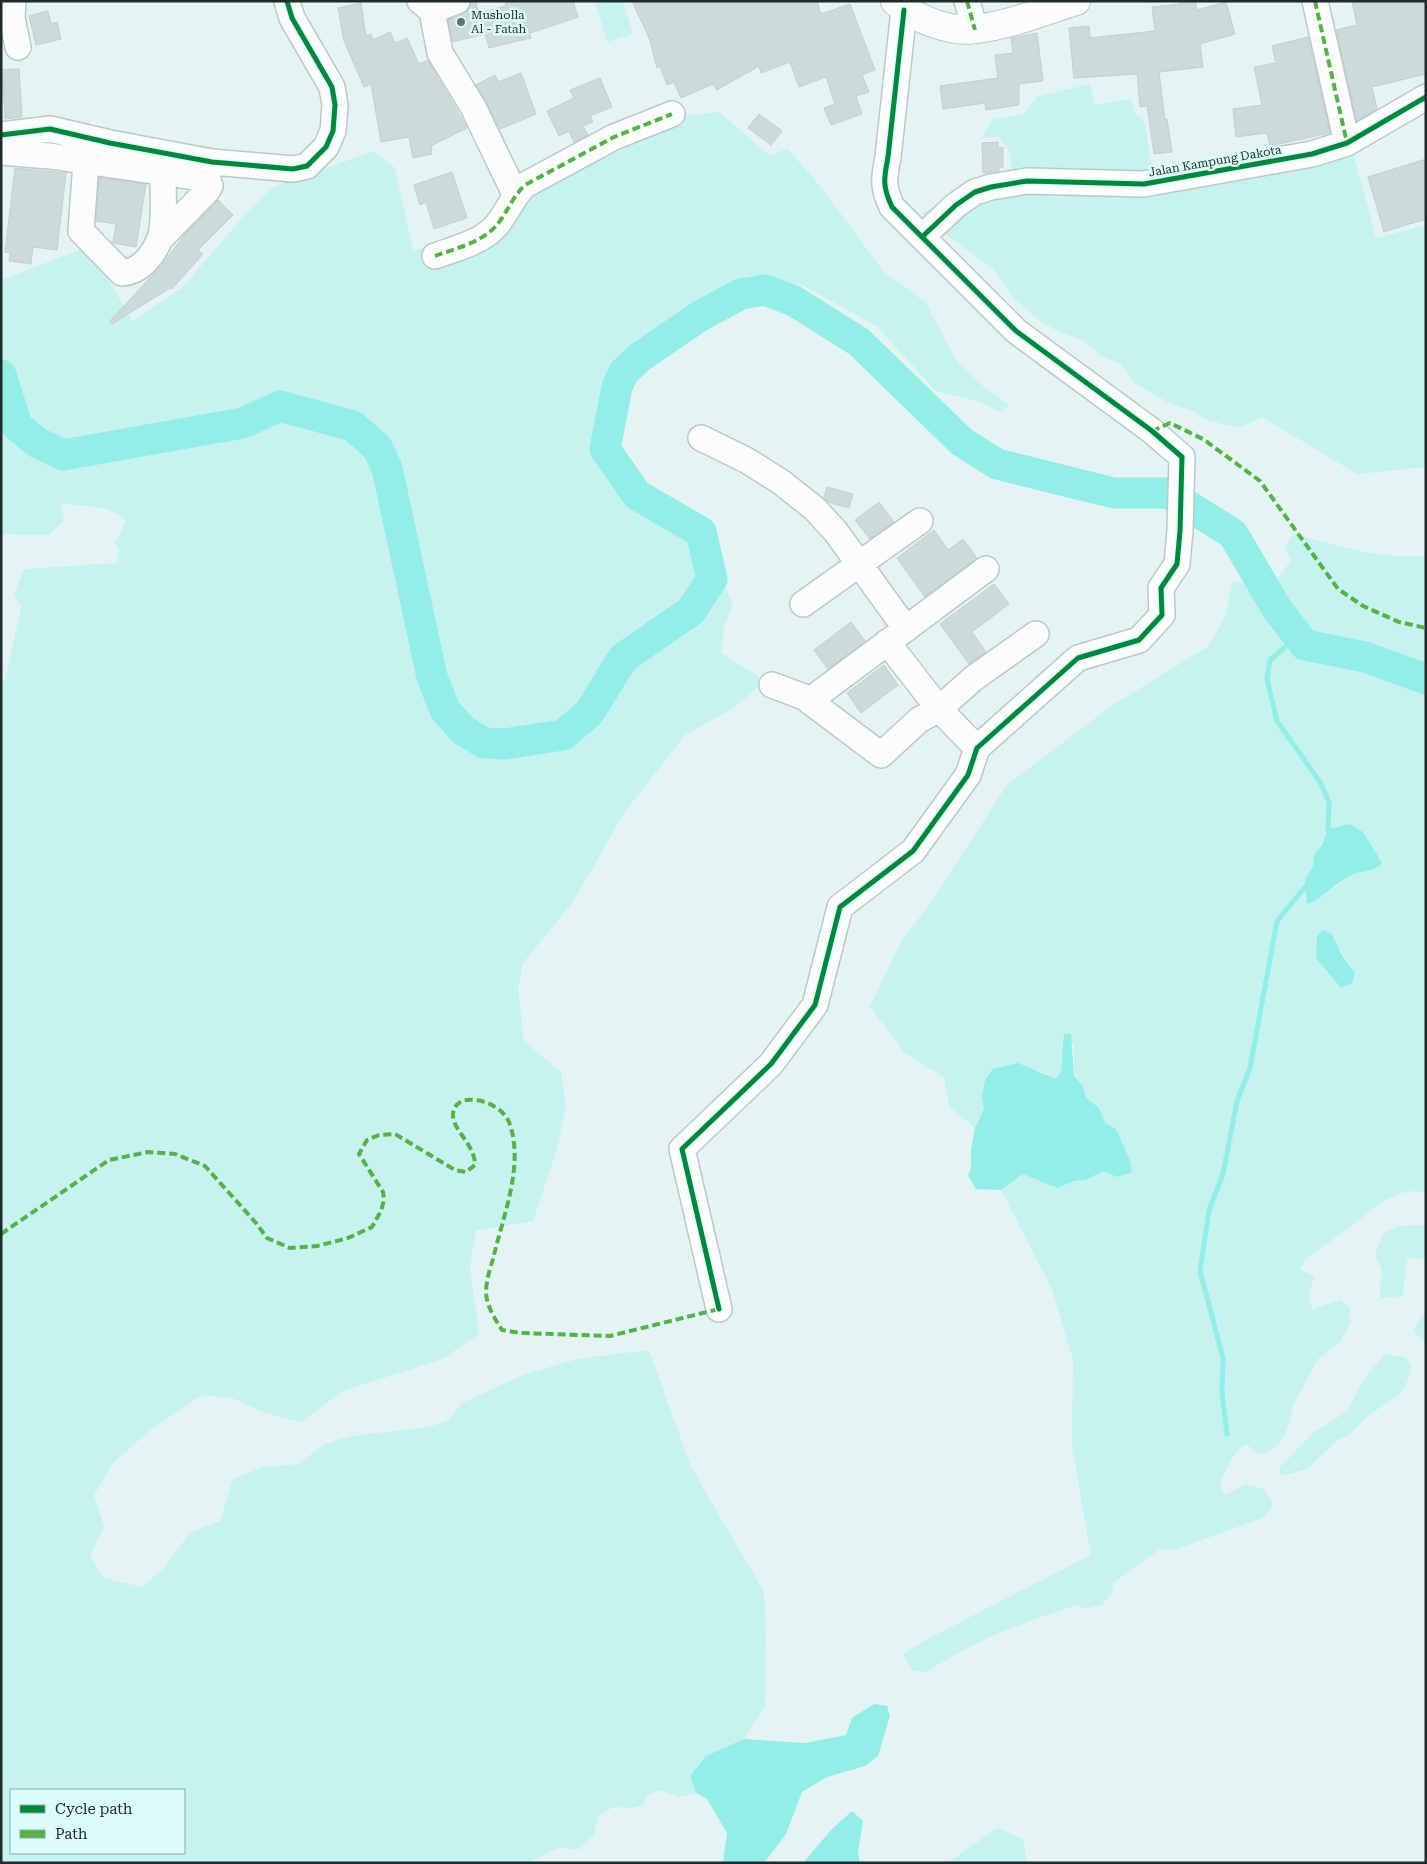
<svg xmlns="http://www.w3.org/2000/svg" width="1427" height="1864" font-family="'Roboto Serif',serif">
<style>
.green{fill:#c6f2ef;fill-rule:evenodd}
.water{fill:#93eee8}
.lines{fill:none;stroke-linecap:round;stroke-linejoin:round}
.stream{stroke:#93eee8;stroke-width:5}
.river{stroke:#93eee8;stroke-width:31}
.building{fill:#ccdad9;stroke:#c3d0cf}
.minor-casing{stroke:#bbc9c8;stroke-width:28}
.major-casing{stroke:#bbc9c8;stroke-width:30}
.minor{stroke:#fbfdfd;stroke-width:25}
.major{stroke:#fbfdfd;stroke-width:28}
.quiet{stroke:#55b246;stroke-width:4;stroke-dasharray:8 4;stroke-linecap:butt}
.cycleway-casing{stroke:#dbfcf9;stroke-width:8}
.cycleway{stroke:#00873e;stroke-width:5}
.poi-dot{fill:#647271;stroke:#dbfcf9;stroke-width:2}
.labels{text-anchor:middle;dominant-baseline:central;stroke-width:5;stroke-linejoin:round;paint-order:stroke}
.poi-label{font-size:12px;fill:#1f2c2b;stroke:#dbfcf9;text-anchor:start}
.street-label{font-size:12px;fill:#1f2c2b;stroke:#dbfcf9}
</style>
<rect width="100%" height="100%" fill="#e3f4f3"/>
<path class="green" d="M 606,1 L 623,1 L 633,34 L 607,42 L 596,4 Z
M 1090,84 L 1095,105 L 1131,99 L 1135,113 L 1144,121 L 1152,166 L 1159,187 L 1353,153 L 1376,238 L 1426,225 L 1426,467 L 1357,474 L 1262,417 L 1244,426 L 1234,427 L 1207,420 L 1193,411 L 1169,403 L 1135,383 L 1121,364 L 1100,355 L 1082,340 L 1059,332 L 1039,320 L 1014,298 L 993,269 L 929,222 L 922,213 L 1011,174 L 1011,154 L 999,137 L 982,138 L 992,120 L 1024,114 L 1037,97 Z
M 719,112 L 769,155 L 788,149 L 824,191 L 883,271 L 925,302 L 958,363 L 978,382 L 1010,406 L 998,411 L 980,402 L 936,391 L 878,327 L 804,286 L 758,276 L 681,311 L 627,354 L 604,394 L 594,442 L 610,479 L 637,505 L 667,521 L 695,542 L 702,572 L 726,588 L 733,605 L 724,628 L 721,653 L 765,680 L 734,708 L 685,735 L 624,813 L 573,902 L 523,963 L 518,990 L 524,1041 L 561,1072 L 566,1108 L 555,1155 L 533,1221 L 476,1230 L 470,1267 L 479,1334 L 442,1359 L 343,1391 L 301,1422 L 265,1413 L 232,1398 L 202,1395 L 149,1431 L 113,1463 L 94,1495 L 104,1527 L 90,1555 L 104,1578 L 142,1587 L 163,1569 L 190,1533 L 220,1521 L 233,1479 L 261,1468 L 298,1464 L 325,1444 L 351,1436 L 429,1427 L 449,1420 L 462,1403 L 523,1375 L 577,1359 L 649,1350 L 691,1467 L 764,1592 L 766,1632 L 765,1706 L 744,1739 L 706,1756 L 690,1776 L 696,1793 L 681,1797 L 660,1790 L 647,1795 L 643,1805 L 632,1808 L 613,1807 L 598,1816 L 594,1834 L 580,1849 L 557,1848 L 528,1863 L 1,1863 L 1,681 L 5,681 L 21,607 L 14,594 L 24,569 L 117,563 L 119,550 L 115,543 L 126,521 C 115,506 77,505 60,504 L 64,521 L 48,535 L 1,534 L 1,282 L 4,279 L 88,247 L 133,321 L 184,286 L 237,224 L 273,187 L 374,151 L 395,168 L 413,250 L 497,233 L 508,204 L 670,118 ZM 11,1790 L 184,1790 L 184,1853 L 11,1853 Z
M 1293,534 C 1333,544 1384,561 1426,555 L 1426,1193 C 1397,1184 1371,1211 1350,1227 C 1335,1238 1320,1248 1306,1259 L 1300,1269 L 1315,1276 L 1308,1294 L 1312,1309 L 1340,1300 L 1349,1307 L 1351,1323 L 1340,1342 L 1317,1360 L 1293,1406 L 1287,1430 L 1280,1443 L 1268,1453 L 1257,1453 L 1246,1444 C 1236,1448 1222,1475 1220,1487 L 1225,1495 L 1246,1484 L 1264,1489 L 1273,1504 L 1265,1517 L 1177,1549 L 1160,1549 L 1113,1583 L 1112,1593 L 1103,1604 L 1085,1609 L 1077,1605 C 1022,1623 976,1639 927,1672 L 912,1670 L 903,1654 L 929,1638 L 1091,1555 L 1072,1446 L 1073,1360 L 1052,1289 L 1001,1190 L 1023,1174 L 1057,1188 L 1076,1181 L 1086,1180 L 1103,1171 L 1117,1177 L 1132,1172 L 1116,1129 L 1105,1123 L 1099,1108 L 1086,1098 L 1083,1086 L 1074,1076 L 1074,1043 L 1061,1055 L 1061,1071 L 1056,1079 L 1037,1070 L 982,1097 L 984,1109 L 975,1128 L 949,1106 L 944,1077 L 904,1052 L 870,1007 L 902,939 L 928,907 L 1007,785 L 1110,707 L 1207,647 L 1224,620 L 1233,581 L 1251,585 L 1259,602 L 1291,561 L 1285,546 ZM 1328,829 L 1363,873 L 1352,875 L 1329,892 L 1307,904 L 1305,880 L 1313,866 L 1314,855 L 1322,845 ZM 1337,946 L 1355,973 L 1341,988 L 1326,969 Z
M 1426,1225 L 1426,1259 L 1407,1258 L 1403,1296 L 1381,1298 C 1377,1283 1382,1285 1382,1274 C 1382,1268 1378,1261 1375,1255 L 1384,1232 L 1400,1226 Z
M 1426,1312 L 1426,1341 L 1423,1341 L 1414,1331 L 1419,1319 Z
M 1385,1354 L 1405,1357 L 1411,1365 L 1408,1380 L 1400,1394 L 1369,1415 L 1347,1436 L 1338,1440 L 1307,1469 L 1281,1476 L 1279,1468 L 1312,1434 L 1347,1411 L 1366,1376 Z
M 997,1828 L 1023,1839 L 1027,1863 L 947,1863 Z"/>
<path class="water" d="M 1350,824 L 1363,832 L 1382,863 C 1373,873 1361,870 1350,876 C 1334,884 1324,898 1307,904 L 1305,880 L 1313,866 L 1314,855 L 1322,845 L 1328,829 Z
M 1322,930 L 1331,933 L 1343,957 L 1355,973 L 1352,983 L 1341,988 L 1316,958 L 1317,937 Z
M 1064,1034 L 1071,1034 L 1074,1076 L 1083,1086 L 1086,1098 L 1099,1108 L 1105,1123 L 1116,1129 L 1130,1161 L 1132,1172 L 1117,1177 L 1103,1171 L 1086,1180 L 1075,1181 L 1057,1188 L 1023,1174 L 1001,1190 L 976,1189 L 968,1175 L 971,1169 L 971,1149 L 975,1128 L 984,1109 L 982,1097 L 985,1080 L 993,1069 L 1018,1063 L 1056,1079 L 1061,1071 Z
M 874,1704 L 887,1706 L 890,1716 L 878,1756 L 865,1766 L 827,1777 L 802,1792 L 786,1834 L 764,1863 L 723,1863 L 727,1833 L 707,1799 L 696,1793 L 690,1776 L 706,1756 L 744,1739 L 805,1743 L 846,1735 L 852,1718 Z
M 852,1811 L 863,1821 L 858,1852 L 860,1863 L 803,1863 L 831,1830 Z"/>
<g class="lines">
<path class="stream" d="M 1298,636 L 1270,660 L 1267,679 L 1277,721 L 1320,782 L 1329,802 L 1328,829
M 1227,1434 L 1222,1393 L 1223,1358 L 1200,1271 L 1209,1210 L 1223,1174 L 1237,1101 L 1250,1068 L 1277,921 L 1305,887"/>
<path class="river" d="M 1,375 L 17,426 L 38,443 L 63,455 L 243,423 L 280,406 L 353,426 L 377,447 L 387,468 L 432,677 L 445,710 L 463,730 L 484,743 L 505,744 L 563,735 L 589,713 L 623,658 L 691,611 L 712,579 L 701,532 L 637,495 L 605,449 L 617,387 L 624,372 L 640,357 L 700,316 L 741,294 L 765,290 L 794,301 L 859,342 L 962,442 L 997,464 L 1114,493 L 1168,493 L 1233,534 L 1277,609 L 1305,645 L 1365,657 L 1426,679"/>
</g>
<path class="building" d="M 472,1 L 476,1 L 478,13 L 506,6 L 505,1 L 573,1 L 578,17 L 530,33 L 531,38 L 489,48 L 485,34 L 452,42 L 448,20 L 468,10 Z
M 632,1 L 817,1 L 821,14 L 850,4 L 875,70 L 862,75 L 869,92 L 856,96 L 862,114 L 831,125 L 824,108 L 835,104 L 826,77 L 799,87 L 790,62 L 761,73 L 759,66 L 717,90 L 713,84 L 681,98 L 674,82 L 667,85 L 660,66 L 657,68 L 650,40 Z
M 1180,1 L 1195,1 L 1197,10 L 1226,2 L 1235,34 L 1200,44 L 1203,67 L 1159,72 L 1165,120 L 1167,119 L 1172,152 L 1154,154 L 1147,106 L 1140,107 L 1137,74 L 1074,78 L 1069,28 L 1089,26 L 1090,38 L 1155,31 L 1152,7 L 1180,4 Z
M 1352,1 L 1426,1 L 1426,74 L 1372,87 L 1377,109 L 1357,121 L 1336,30 L 1357,25 Z
M 361,3 L 366,36 L 371,34 L 373,40 L 390,32 L 395,43 L 407,38 L 419,64 L 428,60 L 467,128 L 431,146 L 432,154 L 413,158 L 409,137 L 381,142 L 371,84 L 364,87 L 344,41 L 338,8 Z
M 48,11 L 51,24 L 57,22 L 61,39 L 36,45 L 29,16 Z
M 1037,33 L 1043,81 L 1019,84 L 1019,105 L 986,110 L 985,103 L 943,109 L 940,86 L 998,78 L 995,55 L 1013,53 L 1011,38 Z
M 1308,37 L 1330,133 L 1270,146 L 1267,133 L 1236,137 L 1233,109 L 1262,105 L 1254,67 L 1276,63 L 1272,46 Z
M 19,69 L 22,117 L 5,119 L 2,70 Z
M 521,73 L 536,114 L 500,129 L 476,85 L 495,75 L 498,82 Z
M 600,78 L 612,107 L 590,116 L 593,122 L 583,126 L 588,135 L 574,142 L 569,131 L 559,136 L 547,111 L 574,98 L 570,90 Z
M 759,114 L 782,131 L 771,145 L 748,128 Z
M 998,142 L 998,148 L 1003,147 L 1003,167 L 999,167 L 999,171 L 983,173 L 982,143 Z
M 1426,159 L 1426,219 L 1384,232 L 1368,177 Z
M 15,168 L 66,173 L 57,250 L 33,247 L 31,264 L 9,261 L 10,253 L 5,252 Z
M 452,172 L 467,218 L 434,229 L 426,202 L 420,205 L 414,185 Z
M 99,178 L 146,184 L 136,247 L 113,243 L 116,224 L 96,221 Z
M 218,200 L 233,215 L 198,250 L 203,254 L 172,289 L 170,288 L 112,324 L 110,321 L 161,266 L 185,234 Z
M 827,487 L 853,494 L 849,508 L 828,502 L 824,498 Z
M 879,502 L 894,522 L 870,539 L 855,520 Z
M 934,530 L 948,550 L 963,539 L 977,558 L 925,597 L 897,558 Z
M 994,584 L 1009,604 L 972,632 L 986,652 L 969,664 L 940,624 Z
M 851,622 L 865,641 L 828,669 L 814,650 Z
M 884,665 L 898,685 L 861,713 L 847,693 Z"/>
<g class="lines">
<g class="minor-casing">
<path id="minor" d="M 13,1 L 12,18 L 18,47
M 420,1 L 432,11 L 457,1
M 967,1 L 975,30
M 1315,1 L 1347,143
M 432,11 L 440,53 L 473,107 L 515,194
M 1,135 L 50,129 L 110,143 L 212,162 L 293,169 L 307,166 L 326,147 L 333,131 L 335,105 L 332,87 L 292,18 L 287,1
M 1,152 L 50,156 L 208,179 L 210,186 L 207,191 L 161,238
M 86,162 L 81,231 L 122,273 C 140,272 154,255 160,238 C 165,225 163,188 163,172
M 922,237 L 956,205 L 975,192 L 991,187 L 1027,181 L 1144,184 L 1312,154 L 1347,143 L 1426,97
M 435,256 C 454,249 480,243 495,227 C 507,214 512,197 525,185 L 614,137 L 672,114
M 701,438 L 746,460 L 781,482 L 815,509 L 836,532 L 906,629
M 803,604 L 920,521
M 887,642 L 939,709 L 977,748
M 772,685 L 804,697 L 881,755 L 919,720 L 939,709 L 974,678 L 1036,634
M 809,701 L 986,569
M 719,1309 L 682,1149 L 771,1064 L 815,1005 L 840,907 L 913,851 L 968,775 L 977,748 L 1078,658 L 1139,640 L 1162,615 L 1161,588 L 1177,564 L 1180,531 L 1182,457 L 1152,431 L 1016,331 L 892,207 C 882,186 884,178 888,157 L 904,10"/>
</g>
<g class="major-casing">
<path id="major" d="M 895,1 C 913,18 950,33 976,29 C 1010,25 1044,11 1076,1"/>
</g>
<use href="#minor" class="minor"/>
<use href="#major" class="major"/>
<path class="quiet" d="M 967,1 L 975,30
M 1315,1 L 1347,143
M 435,256 C 454,249 480,243 495,227 C 507,214 512,197 525,185 L 614,137 L 672,114
M 1152,431 L 1170,423 L 1203,439 L 1260,481 L 1338,589 L 1363,606 L 1399,622 L 1426,628
M 1,1234 L 109,1160 L 148,1152 L 175,1154 L 205,1166 L 256,1223 L 267,1238 L 290,1248 L 317,1246 L 348,1238 L 372,1227 L 381,1211 L 384,1200 L 383,1192 L 359,1154 L 367,1140 L 379,1135 L 395,1134 L 455,1170 L 466,1172 L 475,1165 C 475,1144 452,1130 453,1114 C 455,1089 500,1100 509,1122 C 525,1164 503,1216 493,1259 C 489,1272 483,1290 488,1303 C 491,1313 497,1322 502,1330 L 521,1333 L 610,1336 L 719,1309"/>
<g class="cycleway-casing">
<path id="cycleway" d="M 1,135 L 50,129 L 110,143 L 212,162 L 293,169 L 307,166 L 326,147 L 333,131 L 335,105 L 332,87 L 292,18 L 287,1
M 922,237 L 956,205 L 975,192 L 991,187 L 1027,181 L 1144,184 L 1312,154 L 1347,143 L 1426,97
M 719,1309 L 682,1149 L 771,1064 L 815,1005 L 840,907 L 913,851 L 968,775 L 977,748 L 1078,658 L 1139,640 L 1162,615 L 1161,588 L 1177,564 L 1180,531 L 1182,457 L 1152,431 L 1016,331 L 892,207 C 882,186 884,178 888,157 L 904,10"/>
</g>
<use href="#cycleway" class="cycleway"/>
</g>
<circle class="poi-dot" cx="461" cy="22" r="5"/>
<g class="labels">
<g class="poi-label">
<text x="471" y="15">Musholla<tspan x="471" dy="14">Al - Fatah</tspan></text>
</g>
<g class="street-label">
<text transform="translate(1215 161) rotate(-10)">Jalan Kampung Dakota</text>
</g>
</g>
<rect width="1427" height="1864" fill="none" stroke="#1f2c2b" stroke-width="5"/>
<rect x="10" y="1789" width="175" height="65" fill="#dbfcf9" stroke="#90a9a7"/>
<rect x="20" y="1805" width="25" height="8" fill="#00873e" stroke="#90a9a7"/>
<text x="55" y="1814" font-size="15" fill="#1f2c2b">Cycle path</text>
<rect x="20" y="1830" width="25" height="8" fill="#55b246" stroke="#90a9a7"/>
<text x="55" y="1839" font-size="15" fill="#1f2c2b">Path</text>
</svg>
